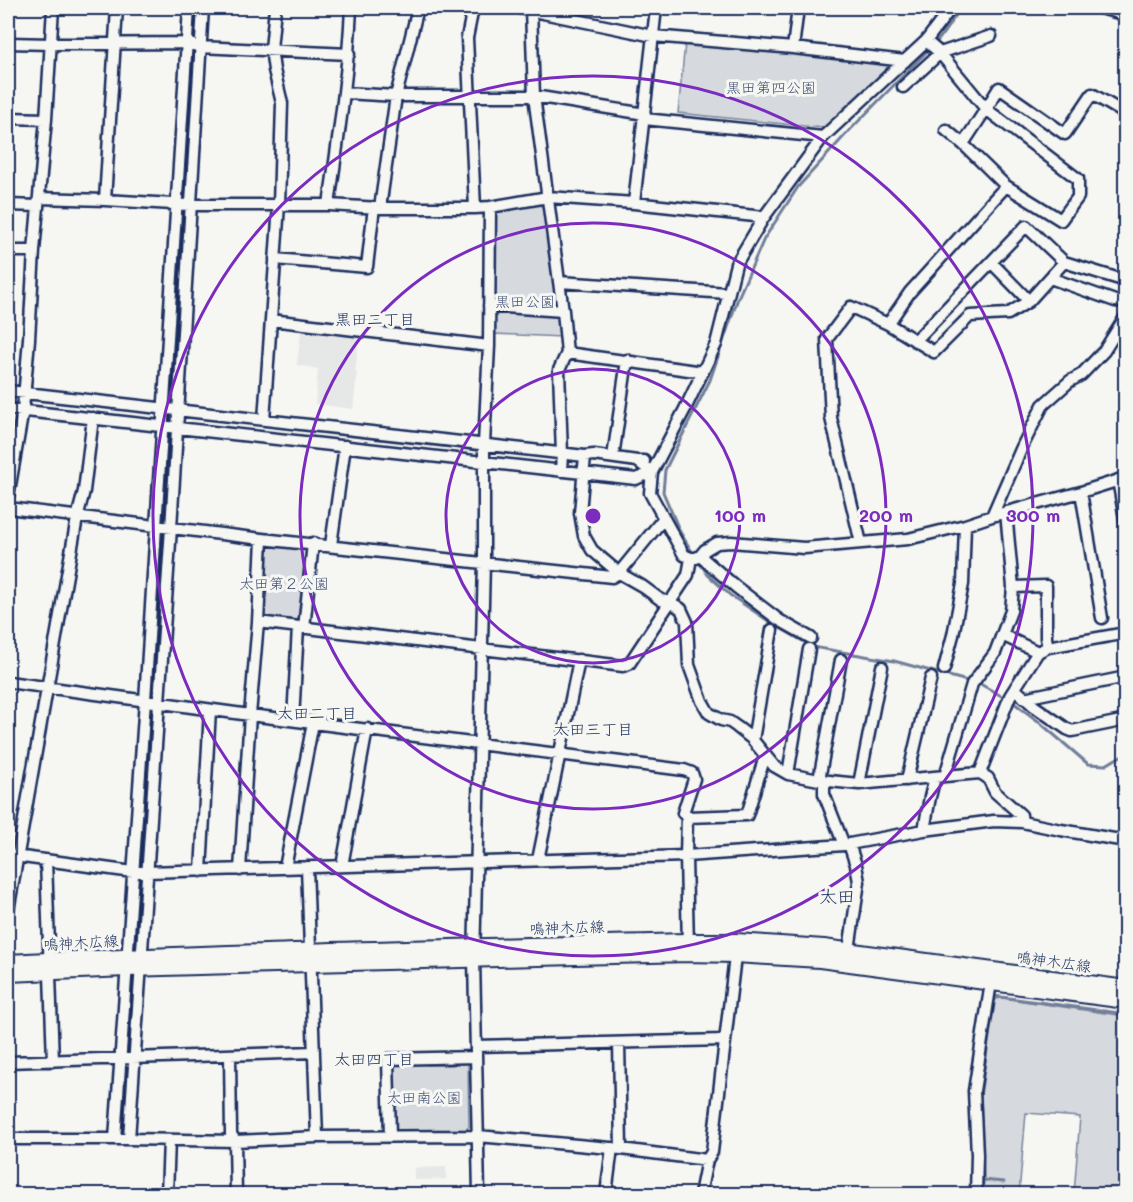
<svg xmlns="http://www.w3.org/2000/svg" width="1133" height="1202" font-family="Mali,'Klee One',sans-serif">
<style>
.built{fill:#e6e7e7}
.green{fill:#d6d9dd;stroke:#78849e;stroke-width:1.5}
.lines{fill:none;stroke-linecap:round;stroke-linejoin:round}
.stream{stroke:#717e99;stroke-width:3}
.minor-casing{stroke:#1b2f5e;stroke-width:15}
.major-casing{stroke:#1b2f5e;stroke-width:18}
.minor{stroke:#f6f6f2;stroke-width:10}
.major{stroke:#f6f6f2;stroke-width:14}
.ring{fill:none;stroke:#7b2cbf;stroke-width:3}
.labels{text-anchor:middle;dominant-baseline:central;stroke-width:6;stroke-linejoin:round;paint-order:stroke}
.park-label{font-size:15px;fill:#405177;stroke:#f6f6f2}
.street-label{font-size:15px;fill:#1b2f5e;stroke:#f6f6f2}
.neighbourhood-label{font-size:16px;fill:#1b2f5e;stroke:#f6f6f2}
.quarter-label{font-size:18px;fill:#1b2f5e;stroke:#f6f6f2}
.centre{fill:#7b2cbf;stroke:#f6f6f2;stroke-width:3}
.ring-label{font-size:18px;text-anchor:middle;font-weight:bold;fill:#7b2cbf;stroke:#f6f6f2;stroke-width:6;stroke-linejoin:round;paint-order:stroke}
</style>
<rect width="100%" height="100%" fill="#f6f6f2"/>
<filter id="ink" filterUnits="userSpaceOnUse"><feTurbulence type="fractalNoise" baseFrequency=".0167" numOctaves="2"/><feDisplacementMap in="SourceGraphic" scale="12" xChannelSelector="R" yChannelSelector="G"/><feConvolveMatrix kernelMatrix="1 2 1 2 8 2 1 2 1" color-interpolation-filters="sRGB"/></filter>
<g filter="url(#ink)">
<path class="built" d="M 301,331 L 359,337 L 355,372 L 357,373 L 353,409 L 315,404 L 318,369 L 297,365 Z
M 446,1167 L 446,1179 L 414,1180 L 414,1168 Z"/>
<path class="green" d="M 685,43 L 895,64 L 824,128 L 678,113 Z
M 542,202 L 562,337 L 494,334 L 493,211 Z
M 266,543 L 309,546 L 301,624 L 261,619 Z
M 1002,998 L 1125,1016 L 1125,1194 L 1074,1194 L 1080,1117 L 1026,1113 L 1019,1194 L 983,1194 L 984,1177 L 981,1095 L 995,1002 L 996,999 Z
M 396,1061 L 427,1061 L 427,1065 L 453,1065 L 454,1061 L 464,1061 L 468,1064 L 469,1127 L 465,1130 L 396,1130 L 392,1127 L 391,1065 Z"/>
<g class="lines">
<path class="stream" d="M 694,555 L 680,532 L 663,492 L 665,470 L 710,380 L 738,298 L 764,239 L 798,187 L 848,132 L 940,38 L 961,8
M 698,560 L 708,575 L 730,595 L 773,624 L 813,647 L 894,661 L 982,685 L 1014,703 L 1038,721 L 1088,764 L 1106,765 L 1126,753
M 993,1005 L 994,996 L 1126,1014
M 981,1183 L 982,1180 L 1004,1182"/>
<g class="minor-casing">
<path id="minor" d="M 473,8 L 467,38 L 475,208
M 519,8 L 653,36 L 793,48 L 905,61
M 531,8 L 534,96 L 563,311 L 567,353 L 559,370 L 562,454 L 561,471
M 951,8 L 926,41 L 823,137 L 764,217 L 736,264 L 716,344 L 685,409 L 652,472 L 650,493 L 684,555 L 691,558 L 696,558 L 700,556 L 705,550 L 717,543 L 731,542 L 804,548 L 908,539 L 965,525 L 992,516 L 1081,492 L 1126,478
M 1100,8 L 1126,15
M 926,41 L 940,53 L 991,36
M 8,43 L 51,44 L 187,43 L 200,47 L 349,54
M 793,48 L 798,8
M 903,87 L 940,53 L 986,109 L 963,144
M 345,93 L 396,96 L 534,96 L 645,114
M 8,118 L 46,119
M 644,119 L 823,137
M 946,130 L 963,144 L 1006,186
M 39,198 L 105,200 L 190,205 L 329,205 L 380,208 L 475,208 L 490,207 L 548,197 L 634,203 L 764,217
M 105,200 L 117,8
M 634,203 L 656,8
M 8,205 L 38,206
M 329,205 C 338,139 348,75 351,8
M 380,208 L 396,96 L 418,8
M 8,251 L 34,251
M 275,259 L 367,267 L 374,207
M 991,262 L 1029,301
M 1050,278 L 1115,301 L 1126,302
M 559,282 L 728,293
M 489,306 L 563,311
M 271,320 L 489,346
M 888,324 L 934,352 L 970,316 L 1008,314 L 1029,301 L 1064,262 L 1126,281
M 915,341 L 1026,226 L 1064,262
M 567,353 L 703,372
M 8,391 L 585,456 L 594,455 L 637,461 L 644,461
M 8,409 L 636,479 L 652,472 L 637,461
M 264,420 L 279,205 L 282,103 L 274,70 L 271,49 L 275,8
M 585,456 L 580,513 L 584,536 L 592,550 L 619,573 L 642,586 L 661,600 L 671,602 L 681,609 L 687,622 L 689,665 L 702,701 L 709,713 L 721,720 L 730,722 L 737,727 L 751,738 L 774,766 L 788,774 L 819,780 L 859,784 L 945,776 L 972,684 L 995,653 L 1011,611 L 1013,587 L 1006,512
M 613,457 L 627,360
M 1118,480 L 1126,524
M 1081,492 L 1102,618
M 8,497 L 23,410 L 29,339 L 34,251 L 46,119 L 53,8
M 8,508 L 262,539 L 612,577 L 619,573 L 663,519
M 992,516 L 1022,447 L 1043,405 L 1070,381 L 1081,375 L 1104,351 L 1126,316
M 861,543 L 831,418 L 827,339 L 851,307 L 888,324 L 910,292 L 1006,186 L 1061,220 L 1078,197 L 1078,179 L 986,109 L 999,88 L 1065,134 L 1092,94 L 1126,114
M 331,545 L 345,446
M 700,556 L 736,587 L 779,620 L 811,638
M 258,622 L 623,666 L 629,664 L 688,575 L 691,558
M 304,628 L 313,543
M 1002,635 L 1038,652
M 1048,647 L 1126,633
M 944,669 L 953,635 L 963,584 L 965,525
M 8,682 L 250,715 L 684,770 L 692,773 L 694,779 L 683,813 L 687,817 L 686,856 L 688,948
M 1015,689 L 1034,706 L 1067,729 L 1072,731 L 1126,720
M 1024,698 L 1126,677
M 293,720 L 298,627
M 753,740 L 772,630
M 980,773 L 1010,696 L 1038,652 L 1048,647 L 1046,638 L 1046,586 L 1013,587
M 788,774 L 809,649
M 945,776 L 980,773 L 988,778 L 995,792 L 1021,815 L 1022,822
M 819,780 L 841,660
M 824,780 L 824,794 L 844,845
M 907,780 L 931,678
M 859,784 L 882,667
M 687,817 L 747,815 L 765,756
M 924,830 L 930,797 L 935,777
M 8,855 L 133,872 L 147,872 L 686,856 L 844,845 L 924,830 L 994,821 L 1022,822 L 1061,830 L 1126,841
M 46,860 L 53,1061
M 538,860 L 579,660
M 342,866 L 367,729
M 307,867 L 317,1137
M 285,868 L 313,723
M 240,870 L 250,715 L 258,622 L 262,539
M 201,871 L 210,710
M 8,911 L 77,518 L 84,491 L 93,418
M 849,950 L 859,882 L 856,865 L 849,844
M 619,1043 L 621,1149
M 476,1046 L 724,1040
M 230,1056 L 231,1134 L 235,1141 L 236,1194
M 8,1062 L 314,1052
M 390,1136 L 388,1059 L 476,1057
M 8,1139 L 129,1139 L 235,1141 L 317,1137 L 478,1136 L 621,1149 L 707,1160
M 115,1139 L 145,700 L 189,8
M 129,1139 L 171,528 L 203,8
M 167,1194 L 169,1140
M 479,1194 L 474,959 L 484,563 L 484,444 L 489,346 L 490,207
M 606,1194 L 612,1148
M 700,1194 L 707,1160 L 712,1152 L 736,948
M 976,1194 L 977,1155 L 974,1091 L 992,976"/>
</g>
<g class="major-casing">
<path id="major" d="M 8,962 C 234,951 461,947 688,941 L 736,941 L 824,947 L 1126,988
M 8,974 L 127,969 L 688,954 L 735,955 L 820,960 L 1126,1001"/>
</g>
<use href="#minor" class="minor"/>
<use href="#major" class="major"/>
</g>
</g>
<g class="ring">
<circle cx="593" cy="516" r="147"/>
<circle cx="593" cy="516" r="293"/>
<circle cx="593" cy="516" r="440"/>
</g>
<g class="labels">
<g class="park-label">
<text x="771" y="87">黒田第四公園</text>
<text x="525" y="301">黒田公園</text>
<text x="284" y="583">太田第２公園</text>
<text x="424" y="1097">太田南公園</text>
</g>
<g class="street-label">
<text transform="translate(567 927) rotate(-2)">鳴神木広線</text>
<text transform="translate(81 942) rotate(-3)">鳴神木広線</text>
<text transform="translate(1054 961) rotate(8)">鳴神木広線</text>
</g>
<g class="neighbourhood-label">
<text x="375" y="318">黒田二丁目</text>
<text x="317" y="712">太田二丁目</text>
<text x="593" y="728">太田三丁目</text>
<text x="374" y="1058">太田四丁目</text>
</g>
<g class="quarter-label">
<text x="837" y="896">太田</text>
</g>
</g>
<circle cx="593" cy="516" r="9" class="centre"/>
<g class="ring-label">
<text x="740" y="522">100 m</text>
<text x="886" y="522">200 m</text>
<text x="1033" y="522">300 m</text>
</g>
<rect width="1133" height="1202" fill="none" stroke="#f6f6f2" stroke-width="30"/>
<rect x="15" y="15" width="1103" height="1172" fill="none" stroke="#1b2f5e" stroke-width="2" filter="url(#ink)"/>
</svg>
